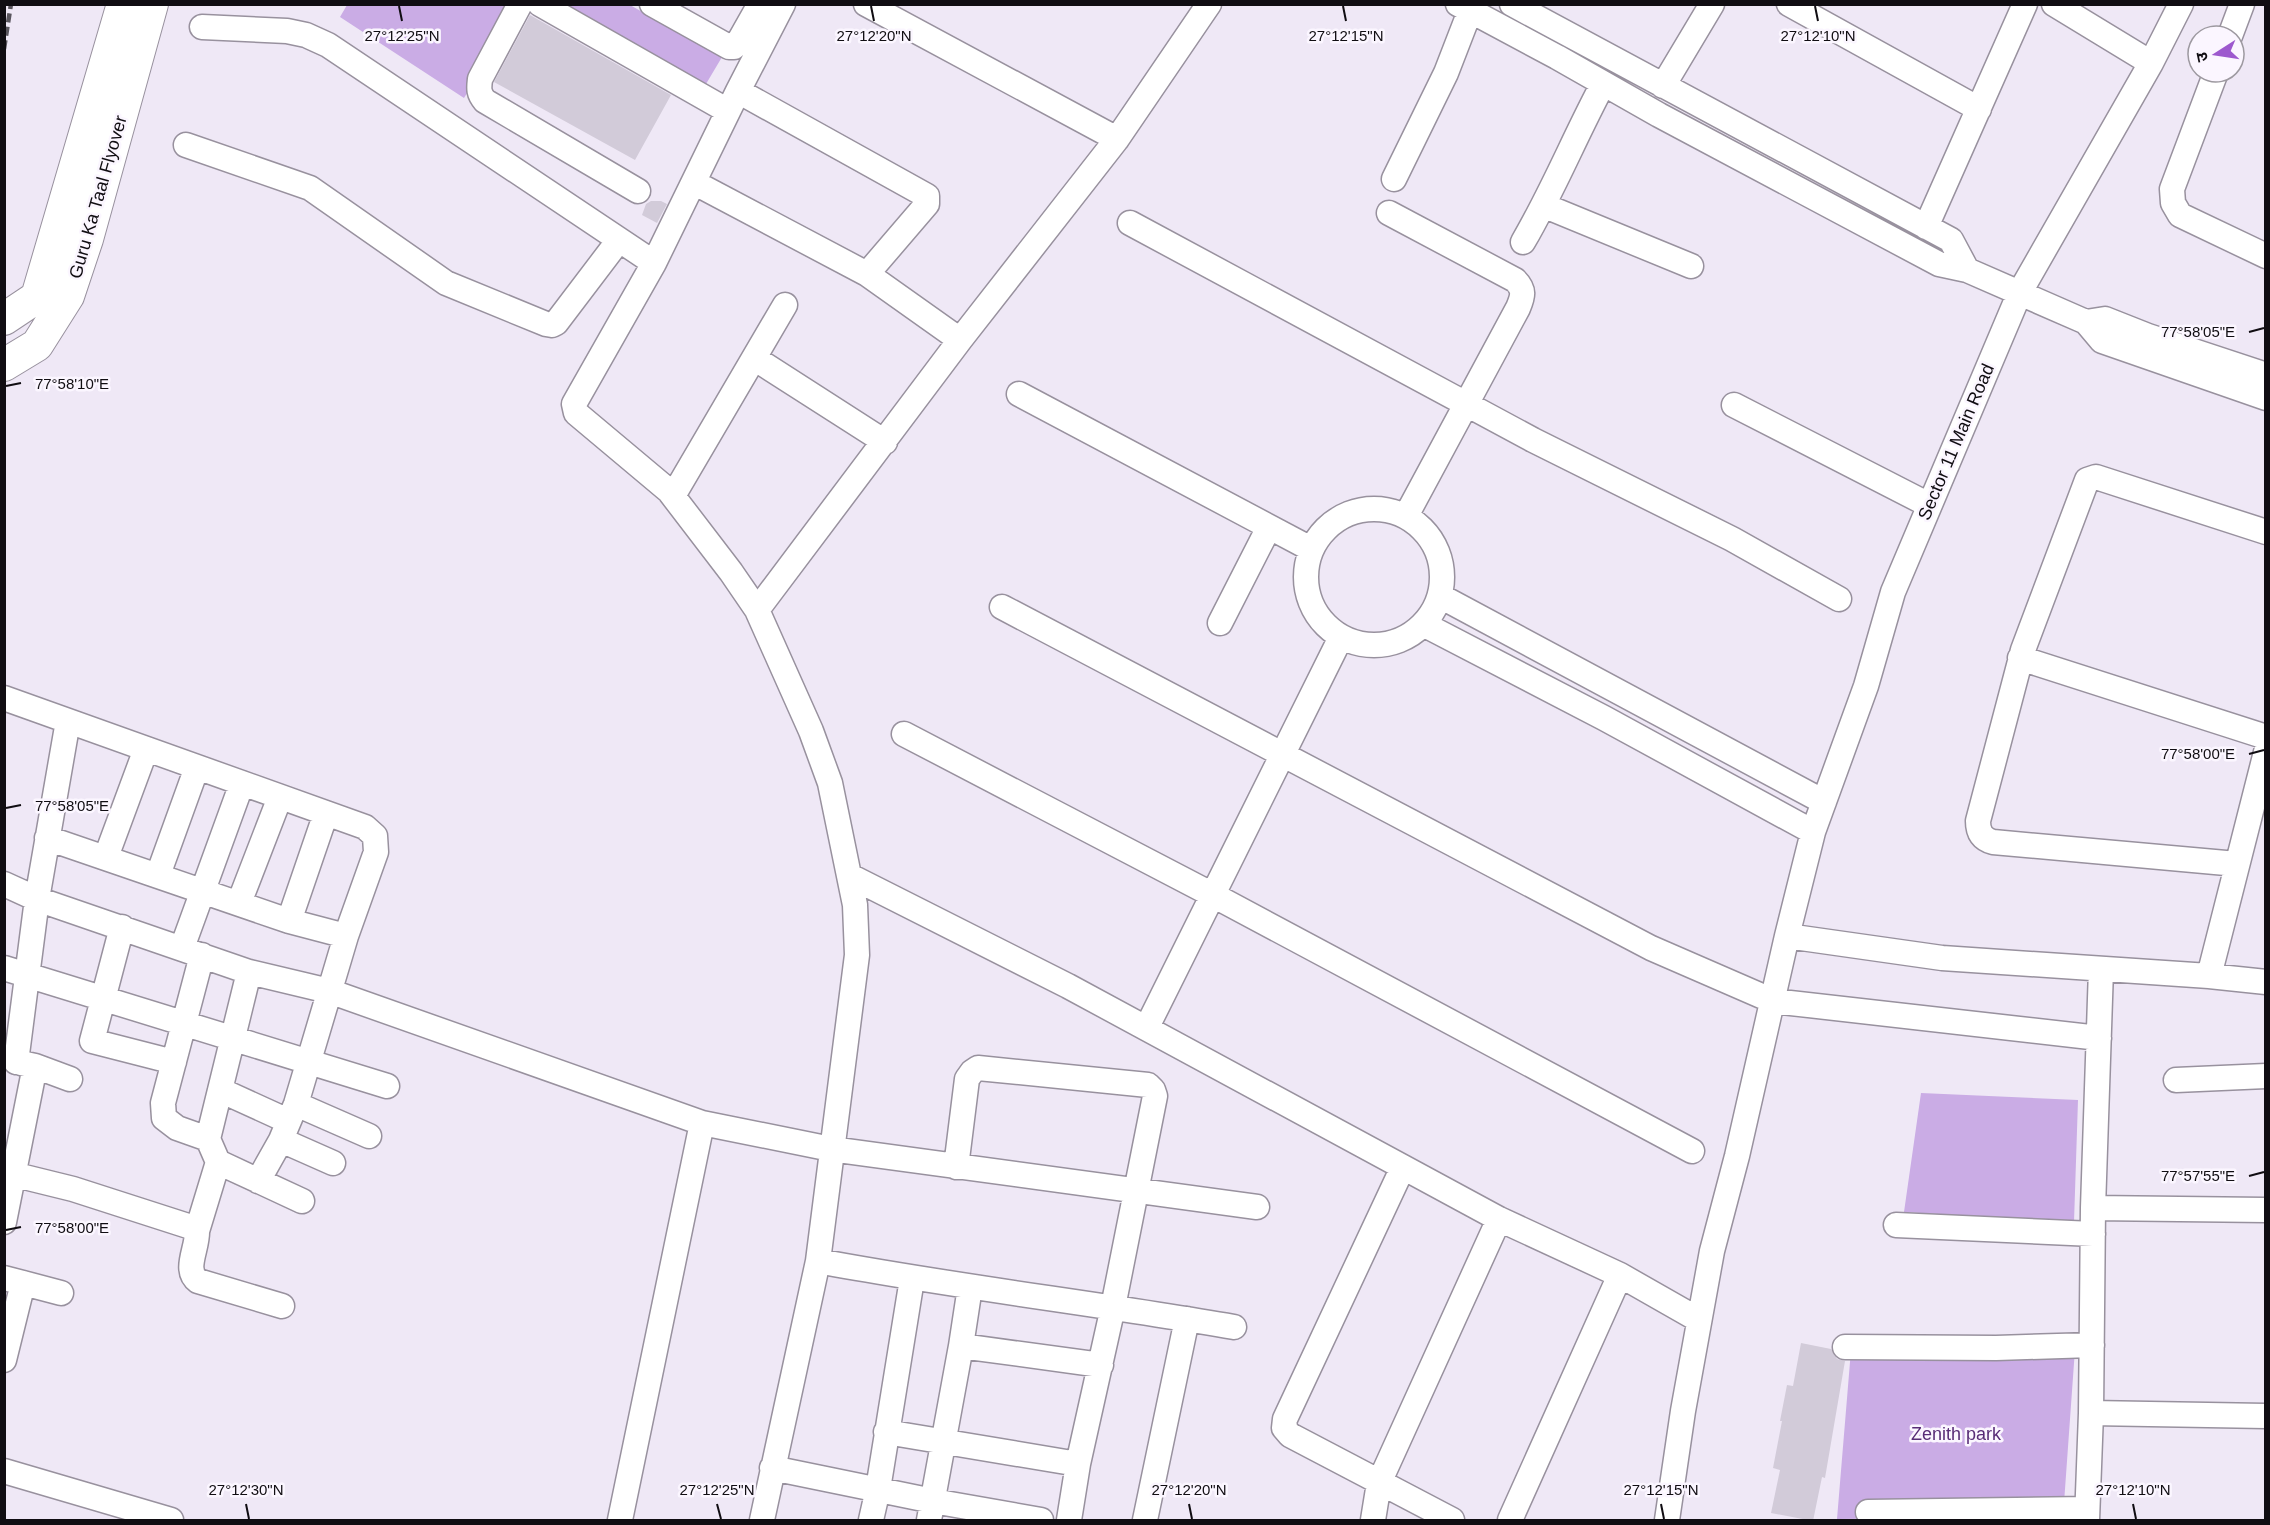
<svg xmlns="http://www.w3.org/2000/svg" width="2270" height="1525" font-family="Arial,'Noto Sans Devanagari',sans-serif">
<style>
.green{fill:#caace5}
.building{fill:#d2cbd9}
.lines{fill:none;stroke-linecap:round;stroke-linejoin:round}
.minor-casing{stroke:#98919e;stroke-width:27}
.major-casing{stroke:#98919e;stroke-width:34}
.minor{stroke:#fff;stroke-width:24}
.major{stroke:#fff;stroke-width:32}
.rail{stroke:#5a565e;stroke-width:4.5;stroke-dasharray:9 4.5;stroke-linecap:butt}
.ticks{fill:none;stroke:#100d12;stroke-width:2}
.labels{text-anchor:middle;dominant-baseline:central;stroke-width:5;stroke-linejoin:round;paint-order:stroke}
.street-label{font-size:18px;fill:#100d12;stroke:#fbf6ff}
.park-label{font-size:18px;fill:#582c77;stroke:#fbf6ff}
.ticks-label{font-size:15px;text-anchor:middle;fill:#100d12;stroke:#fbf6ff;stroke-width:5;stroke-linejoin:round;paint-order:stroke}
</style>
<rect width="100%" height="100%" fill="#efe8f6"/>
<path class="green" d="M 347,5 L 522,5 L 464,98 L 340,17 Z
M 568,5 L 630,5 L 722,57 L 706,84 Z
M 1921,1093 L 2078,1100 L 2074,1222 L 1904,1212 Z
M 2075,1349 L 2063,1517 L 1837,1519 L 1851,1350 Z"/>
<path class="building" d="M 530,15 L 671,95 L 635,160 L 494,82 Z
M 651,201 L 661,201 L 667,204 L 657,223 L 642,215 L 646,204 Z
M 1801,1343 L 1831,1349 L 1837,1359 L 1845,1361 L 1825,1478 L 1822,1477 L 1813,1521 L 1771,1513 L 1780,1470 L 1773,1468 L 1782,1421 L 1780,1421 L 1787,1385 L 1793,1386 Z"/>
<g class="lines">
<g class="minor-casing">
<path id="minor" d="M 520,4 L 480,79 C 479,88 478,93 485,101 L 638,191
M 540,4 L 728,111
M 652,4 L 729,47 L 734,47 L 738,43 L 760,4
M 866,4 L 1117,139
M 1458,4 L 1557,57 L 1659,115 L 1939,264 L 1967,270 L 2086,322 L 2102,341 L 2266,398
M 1512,4 L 1951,240 L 1967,270
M 1789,4 L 1979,109
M 2054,4 L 2151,63
M 202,27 L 287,31 L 306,35 L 328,45 L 654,263
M 2230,36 L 2242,4
M 2216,72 L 2172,189 L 2173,203 L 2180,215 L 2266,256
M 1663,86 L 1712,4
M 738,91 L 927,196 L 927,204 L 867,274 L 960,340
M 186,145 L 310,188 L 446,283 L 546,324 L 552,325 L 556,323 L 619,240
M 1394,179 L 1446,73 L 1470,11
M 695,183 L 867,274
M 1545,206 L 1691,266
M 1389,213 L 1515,280 C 1525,290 1523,296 1518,308 L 1406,516
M 1130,223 L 1533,440 L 1732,539 L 1839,599
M 1926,227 L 2025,4
M 1523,242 C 1553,191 1575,136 1603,84
M 2086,322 L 2105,319 L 2148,336 L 2266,375
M 754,358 L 885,442
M 1019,394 L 1311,549
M 1734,405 L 1929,505
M 673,496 L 785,305
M1306 577a68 68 0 1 1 136 0a68 68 0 1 1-136 0Z
M 1440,596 L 1824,802
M 1002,607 L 1651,948 L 1773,1001 L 2099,1038
M 757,610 L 960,340 L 1117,139 L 1209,4
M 1220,623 L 1269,527
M 1423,624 L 1604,718 L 1813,832
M 2020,658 L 2266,737
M 4,698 L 365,827 L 375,836 L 376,852 L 346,936 L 296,1104 L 281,1140 L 258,1181
M 904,734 L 1211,894 L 1692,1151
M 47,838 L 289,921 L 346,936
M 106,857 L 146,749
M 2237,864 L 1993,842 C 1982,839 1978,832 1978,821 L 2023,650 L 2087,480 L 2096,477 L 2266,532
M 158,875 L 197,767
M 850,876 L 1068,986 L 1499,1219 L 1620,1275 L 1699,1320
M 4,884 L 37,899 L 249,972 L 329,991 L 702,1123 L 831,1149 L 1257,1207
M 239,903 L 280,797
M 289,921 L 326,813
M 122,927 L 92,1041 L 174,1062
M 1787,936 L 1942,958 L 2209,976 L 2266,982
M 182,948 L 242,783
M 202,955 L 163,1103 L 164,1118 L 177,1128 L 208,1139
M 4,968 L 387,1086
M 249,972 L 208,1139 L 218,1162 L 302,1201
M 2209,976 L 2266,752
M 1147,1027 L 1341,637
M 16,1062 L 37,899 L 68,721
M 21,1063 L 35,1066 L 70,1079
M 2176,1080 L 2266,1076
M 220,1090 L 288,1121
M 296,1104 L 369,1136
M 281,1140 L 333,1163
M 956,1167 L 967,1079 L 972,1072 L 978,1068 L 1148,1085 L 1153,1090 L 1155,1096 L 1113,1307 L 1078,1464 L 1069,1520
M 1403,1167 L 1285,1419 L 1284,1428 L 1290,1435 L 1452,1520
M 4,1172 L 73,1189 L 188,1226 L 197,1231 C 198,1248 183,1270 198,1281 L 282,1306
M 2093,1208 L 2266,1210
M 4,1222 L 35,1066
M 1896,1225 L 2093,1234
M 197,1231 L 218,1162
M 818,1261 C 956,1287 1095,1303 1234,1327
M 4,1278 L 61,1293
M 961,1346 L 970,1287
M 1845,1347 L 1996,1348 L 2092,1345
M 4,1360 L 23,1283
M 2091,1413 L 2266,1416
M 886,1432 L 1078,1464
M 772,1468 L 933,1501 L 1041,1520
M 4,1471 L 171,1520
M 1868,1512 L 2087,1509
M 620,1520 L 702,1123
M 762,1520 L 818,1261 L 857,955 L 855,905 L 830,783 L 811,731 L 757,610 L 731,572 L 669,491 L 576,413 L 574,404 L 654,263 L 738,91 L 783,4
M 871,1520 L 878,1489 L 912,1279
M 929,1520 L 961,1346 L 1101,1365
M 1145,1520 L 1187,1319
M 1373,1520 L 1379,1483 L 1499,1219
M 1510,1520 L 1620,1275
M 1667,1520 L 1683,1411 L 1712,1251 L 1737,1156 L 1787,936 L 1813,832 L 1866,686 L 1893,592 L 2020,292 L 2151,63 L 2181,4
M 2087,1520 L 2091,1413 L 2093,1208 L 2101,969"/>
</g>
<g class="major-casing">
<path id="major" d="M 4,319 L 37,297 L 123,4
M 4,365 L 37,345 L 68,296 L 87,239 L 152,4"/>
</g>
<use href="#minor" class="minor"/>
<use href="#major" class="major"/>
<path class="rail" d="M 4,49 L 11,4"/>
</g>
<path class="ticks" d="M 399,6 L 402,21M 871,6 L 874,21M 1343,6 L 1346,21M 1815,6 L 1818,21M 2249,332 L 2264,328M 6,386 L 21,383M 2249,754 L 2264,750M 6,808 L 21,805M 2249,1176 L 2264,1172M 6,1230 L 21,1227M 246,1504 L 249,1519M 717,1504 L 721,1519M 1189,1504 L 1192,1519M 1661,1504 L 1664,1519M 2133,1504 L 2136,1519"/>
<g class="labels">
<g class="street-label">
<text transform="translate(98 197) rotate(-74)">Guru Ka Taal Flyover</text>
<text transform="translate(1956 442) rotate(-67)">Sector 11 Main Road</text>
</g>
<g class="park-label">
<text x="1956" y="1434">Zenith park</text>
</g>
</g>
<g class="ticks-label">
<text x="402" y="41">27°12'25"N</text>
<text x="874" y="41">27°12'20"N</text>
<text x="1346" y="41">27°12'15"N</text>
<text x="1818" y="41">27°12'10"N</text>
<text x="2198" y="337">77°58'05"E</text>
<text x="72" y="389">77°58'10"E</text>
<text x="2198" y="759">77°58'00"E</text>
<text x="72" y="811">77°58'05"E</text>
<text x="2198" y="1181">77°57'55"E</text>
<text x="72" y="1233">77°58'00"E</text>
<text x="246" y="1495">27°12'30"N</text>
<text x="717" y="1495">27°12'25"N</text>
<text x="1189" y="1495">27°12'20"N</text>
<text x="1661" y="1495">27°12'15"N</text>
<text x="2133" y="1495">27°12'10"N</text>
</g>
<rect width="2270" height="1525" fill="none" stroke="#100d12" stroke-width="12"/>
<g transform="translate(2216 54) rotate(258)"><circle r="28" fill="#fbf6ff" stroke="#9d99a0" stroke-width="1.5"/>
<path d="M0-4.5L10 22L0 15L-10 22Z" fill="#9d59ce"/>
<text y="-9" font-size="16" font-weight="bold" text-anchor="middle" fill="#100d12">उ</text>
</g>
</svg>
